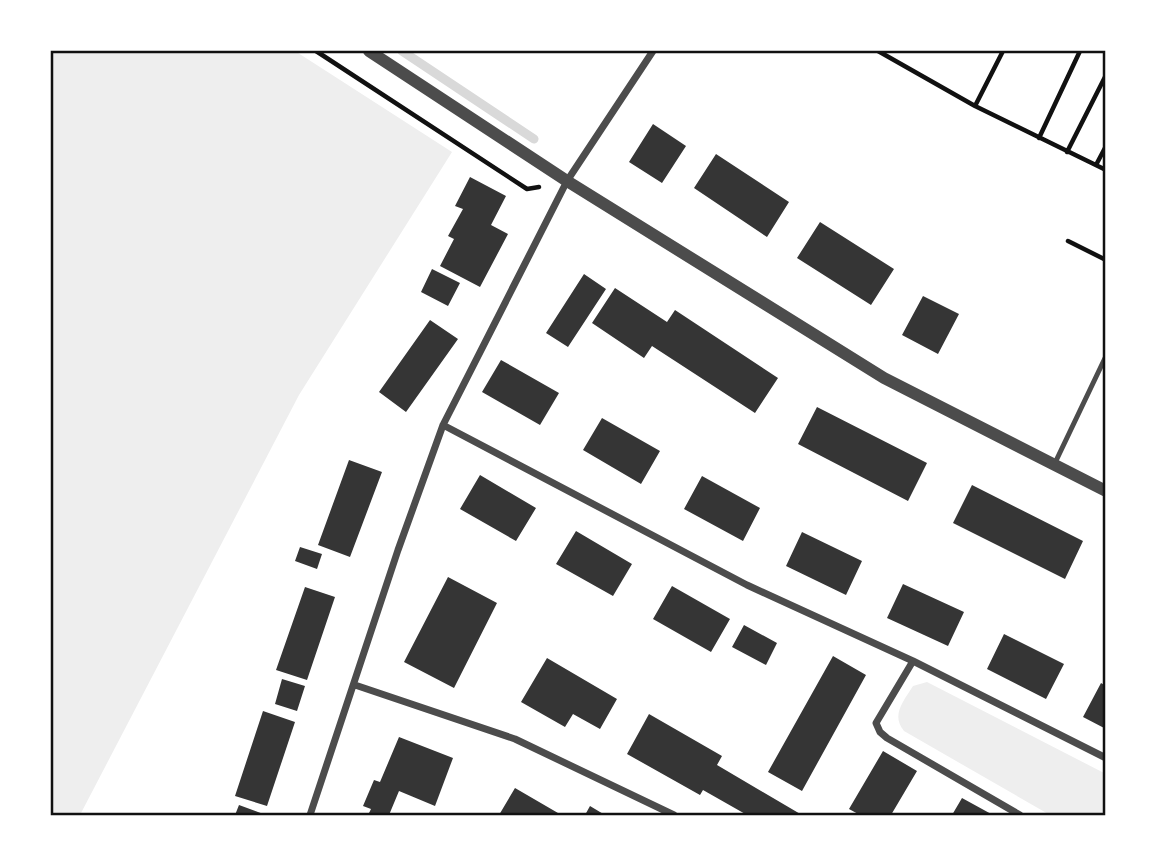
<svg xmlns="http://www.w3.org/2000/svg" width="1157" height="866" font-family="Raleway,sans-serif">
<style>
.green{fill:#eee}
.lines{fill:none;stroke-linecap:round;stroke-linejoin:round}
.stream{stroke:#d9d9d9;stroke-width:9}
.building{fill:#353535}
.path{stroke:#111;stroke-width:4.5}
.service{stroke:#4c4c4c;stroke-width:5}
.minor{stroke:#4c4c4c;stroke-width:7}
.tertiary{stroke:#4c4c4c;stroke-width:12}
.neatline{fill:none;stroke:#111;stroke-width:2.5}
</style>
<rect width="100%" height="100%" fill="#fff"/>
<path class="green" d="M 51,51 L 295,51 L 452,152 L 299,395 L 80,815 L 51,815 Z
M 927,682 L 1106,774 L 1106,815 L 1050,815 L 904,731 C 891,715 903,702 913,686 Z"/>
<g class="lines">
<path class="stream" d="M 402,51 L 534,139"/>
</g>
<path class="building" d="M 653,124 L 686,146 L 662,183 L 629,162 Z
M 716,154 L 789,202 L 767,237 L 694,188 Z
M 470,177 L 506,196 L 491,225 L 508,234 L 480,287 L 440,266 L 454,239 L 448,236 L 463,209 L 455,206 Z
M 820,222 L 894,269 L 871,305 L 797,258 Z
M 432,269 L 460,283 L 448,306 L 421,292 Z
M 584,274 L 606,289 L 568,347 L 546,333 Z
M 615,288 L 667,322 L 675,310 L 778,378 L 755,413 L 652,346 L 644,358 L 592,323 Z
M 923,296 L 959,314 L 938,354 L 902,335 Z
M 430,320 L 458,339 L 406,412 L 379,392 Z
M 501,360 L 559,393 L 540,425 L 482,392 Z
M 817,407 L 927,463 L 908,501 L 798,444 Z
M 602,418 L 660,451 L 641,484 L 583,450 Z
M 349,460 L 382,472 L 350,557 L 318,545 Z
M 480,475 L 536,508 L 516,541 L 460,509 Z
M 702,476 L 760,508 L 743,541 L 684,509 Z
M 972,485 L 1083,541 L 1065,579 L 953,523 Z
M 576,531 L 632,564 L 613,596 L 556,564 Z
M 802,532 L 862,561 L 846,595 L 786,566 Z
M 300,547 L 322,554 L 317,569 L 295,561 Z
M 448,577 L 497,603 L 454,688 L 404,662 Z
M 903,584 L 964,612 L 948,646 L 887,618 Z
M 672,586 L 730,619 L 711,652 L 653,619 Z
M 305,587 L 335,597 L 307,680 L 276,670 Z
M 744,625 L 777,643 L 766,665 L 732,647 Z
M 1004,634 L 1064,664 L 1046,699 L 987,669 Z
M 833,656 L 866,675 L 802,791 L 768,772 Z
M 547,658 L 617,699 L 600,729 L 573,714 L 565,727 L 521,702 Z
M 282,679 L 305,686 L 297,711 L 275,704 Z
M 1101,683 L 1106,686 L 1106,729 L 1083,717 Z
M 263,711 L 295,722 L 267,806 L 235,796 Z
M 649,714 L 722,756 L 717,765 L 802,815 L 747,815 L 703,790 L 700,795 L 627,754 Z
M 399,737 L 453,758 L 435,806 L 399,791 L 389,815 L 368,815 L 371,809 L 363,806 L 374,780 L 380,782 Z
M 883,751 L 917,771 L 891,815 L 860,815 L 849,809 Z
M 515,788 L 558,813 L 557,815 L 499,815 Z
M 962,798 L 993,815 L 952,815 Z
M 239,805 L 266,815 L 235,815 Z
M 590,806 L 605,815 L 585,815 Z"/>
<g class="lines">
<path class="path" d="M 316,51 L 527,189 L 539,187
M 878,51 L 975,106 L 1106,170
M 975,106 L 1003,51
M 1039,138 L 1080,51
M 1067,152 L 1106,75
M 1096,165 L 1106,146
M 1068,241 L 1106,260"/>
<path class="service" d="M 1054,465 L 1106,356"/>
<path class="minor" d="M 443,425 L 747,585 L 913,661 L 1106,758
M 913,661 L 876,723 L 880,732 L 887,738 L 1020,815
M 355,685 L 515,739 L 674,815
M 310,815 L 398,550 L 443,425 L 567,181 L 653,51"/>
<path class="tertiary" d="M 369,51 L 567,181 L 884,378 L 1106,491"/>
</g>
<rect width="1157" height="866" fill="none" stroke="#ffffff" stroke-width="105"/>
<rect x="52" y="52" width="1052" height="762" class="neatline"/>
</svg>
